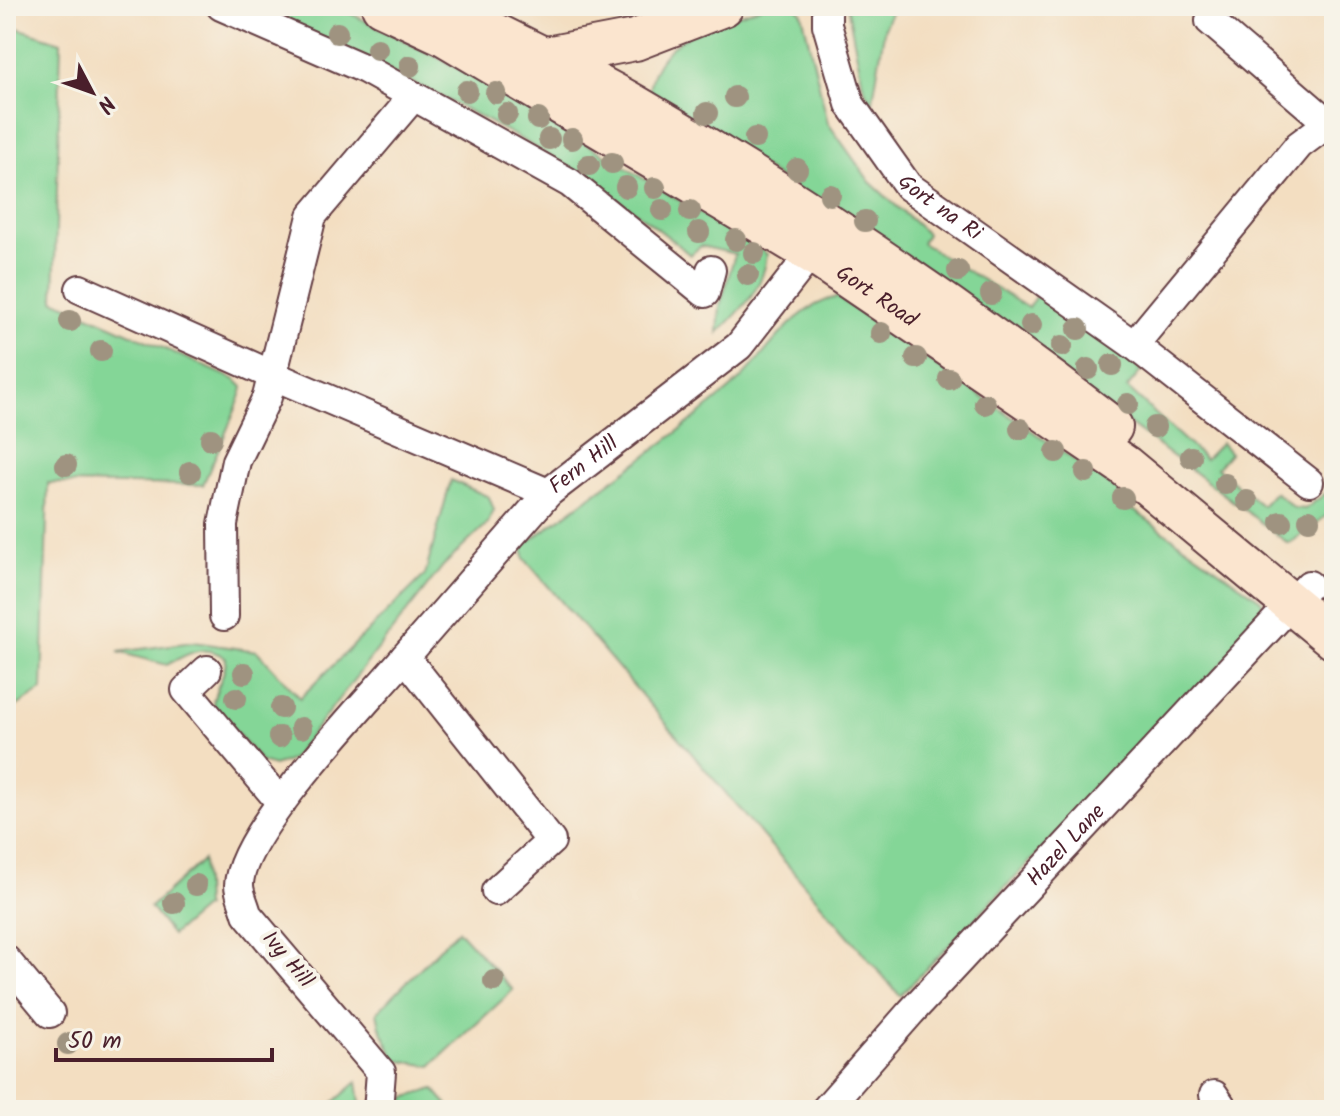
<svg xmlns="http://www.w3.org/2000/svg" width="1340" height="1116" font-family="Kalam,sans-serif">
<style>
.green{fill:#84d697;stroke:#677a61;stroke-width:2}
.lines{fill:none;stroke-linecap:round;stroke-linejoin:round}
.street-casing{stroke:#633c42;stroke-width:32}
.secondary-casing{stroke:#633c42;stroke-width:44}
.street{stroke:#fff;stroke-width:28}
.secondary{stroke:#fbe5cf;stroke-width:40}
.tree{fill:#9f9380}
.labels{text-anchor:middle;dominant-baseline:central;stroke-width:8;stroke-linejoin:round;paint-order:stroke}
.street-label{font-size:22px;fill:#4a1f2b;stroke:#f7f3e8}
</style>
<rect width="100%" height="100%" fill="#f7f3e8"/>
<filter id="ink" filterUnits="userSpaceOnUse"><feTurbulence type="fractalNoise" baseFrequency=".0125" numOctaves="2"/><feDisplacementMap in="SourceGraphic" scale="16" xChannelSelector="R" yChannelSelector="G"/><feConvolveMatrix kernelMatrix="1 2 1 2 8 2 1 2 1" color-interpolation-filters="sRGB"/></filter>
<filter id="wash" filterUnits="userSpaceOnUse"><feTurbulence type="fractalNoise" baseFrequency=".006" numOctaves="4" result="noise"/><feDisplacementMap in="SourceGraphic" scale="32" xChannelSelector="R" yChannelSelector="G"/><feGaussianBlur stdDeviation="1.8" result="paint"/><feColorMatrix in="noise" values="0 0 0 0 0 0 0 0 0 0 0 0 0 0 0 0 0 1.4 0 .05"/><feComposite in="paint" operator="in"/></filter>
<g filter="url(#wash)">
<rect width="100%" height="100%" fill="#f3dec1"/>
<path class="green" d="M 253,6 L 336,6 L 484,81 L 767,254 C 764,289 742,309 718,333 L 720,306 L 735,254 L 701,246 L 690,255 C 563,146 403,79 253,6 Z
M 763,6 L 796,6 L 802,13 L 828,123 L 870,182 L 927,234 L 922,243 L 1028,308 L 1039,291 L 1091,326 L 1141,371 L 1127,388 L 1205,459 L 1221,443 L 1230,453 L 1217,468 L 1262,506 L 1275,492 L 1294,508 L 1305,509 L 1334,487 L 1334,510 L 1289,544 C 1084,386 865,234 649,91 C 656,34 717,24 763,6 Z
M 847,6 L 894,6 L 885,26 L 872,106 L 863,85 Z
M 11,26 L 61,42 L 54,300 L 236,380 L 243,387 C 244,395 209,469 203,485 L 48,483 L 42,690 L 6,713 L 6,52 Z
M 837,297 L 1134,501 L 1132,509 L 1261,600 L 1267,617 L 900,996 L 524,558 L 523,546 C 593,493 667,444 732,387 C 767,357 789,308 837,297 Z
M 451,480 L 489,497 L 494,510 L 488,523 L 443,566 L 291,760 L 274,766 L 261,762 L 213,704 C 215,686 226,677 226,658 C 204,643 188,653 167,665 L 118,652 L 193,642 L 257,651 L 300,698 L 425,575 Z
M 203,860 L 205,907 L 172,935 L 150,907 Z
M 458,930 L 513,990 L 431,1066 L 395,1060 L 380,1027 L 377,1012 Z
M 357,1082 L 361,1110 L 325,1110 Z
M 434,1089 L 452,1110 L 405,1110 L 404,1098 Z"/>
</g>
<g filter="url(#ink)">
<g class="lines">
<g class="street-casing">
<g id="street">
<path d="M 221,6 L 365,69 L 570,183 L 705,293 L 711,270"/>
<path id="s1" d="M 827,6 L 827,25 L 850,104 L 908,186 L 1134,345 L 1309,482"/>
<path d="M 1210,21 L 1334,128"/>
<path d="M 80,289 L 272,375 L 548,493"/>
<path d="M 1134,345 L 1299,145 L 1334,119"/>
<path d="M 224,616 L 223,524 L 236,461 L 267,397 L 312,216 L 413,97"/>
<path d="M 207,670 L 186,690 L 281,803"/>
<path id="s2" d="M 496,891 L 551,841 L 405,657 L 548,493 L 739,346 L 821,241"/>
<path d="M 6,960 L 50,1013"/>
<path d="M 1214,1095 L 1224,1110"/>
<path d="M 378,1110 L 381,1072 L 247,914 C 245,905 239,894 239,885 C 240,832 368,701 405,657"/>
<path id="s3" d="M 825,1110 L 911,1012 L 1309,585"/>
</g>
</g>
<g class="secondary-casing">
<g id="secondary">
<path id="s4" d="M 382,6 L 444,35 L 812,253 L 1125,466 L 1334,639"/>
<path d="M 453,12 C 514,44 577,72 636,106 C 802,202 961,310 1112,427"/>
<path d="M 541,58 L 635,40 L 723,6"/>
</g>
</g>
<use href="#street" class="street"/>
<use href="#secondary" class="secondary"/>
</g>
<g class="tree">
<circle cx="337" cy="33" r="11"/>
<circle cx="377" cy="49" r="11"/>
<circle cx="410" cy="66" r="11"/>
<circle cx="467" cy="91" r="11"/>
<circle cx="496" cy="93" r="11"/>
<circle cx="735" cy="97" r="11"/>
<circle cx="707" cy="113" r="11"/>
<circle cx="507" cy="114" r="11"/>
<circle cx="538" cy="119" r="11"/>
<circle cx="755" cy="138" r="11"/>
<circle cx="549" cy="139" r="11"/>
<circle cx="572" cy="139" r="11"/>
<circle cx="612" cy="163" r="11"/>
<circle cx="589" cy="165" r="11"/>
<circle cx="797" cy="169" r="11"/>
<circle cx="626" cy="187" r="11"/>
<circle cx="655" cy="188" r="11"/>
<circle cx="830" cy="195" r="11"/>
<circle cx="662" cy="210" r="11"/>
<circle cx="690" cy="211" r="11"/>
<circle cx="865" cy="221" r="11"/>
<circle cx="699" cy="232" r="11"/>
<circle cx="736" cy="240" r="11"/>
<circle cx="754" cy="253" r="11"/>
<circle cx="958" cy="271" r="11"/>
<circle cx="748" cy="275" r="11"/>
<circle cx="991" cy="294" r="11"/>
<circle cx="70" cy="321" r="11"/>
<circle cx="1031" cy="325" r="11"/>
<circle cx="1078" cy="329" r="11"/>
<circle cx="881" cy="333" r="11"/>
<circle cx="1062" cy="346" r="11"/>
<circle cx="101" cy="351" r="11"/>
<circle cx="916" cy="358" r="11"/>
<circle cx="1112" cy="365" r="11"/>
<circle cx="1088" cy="369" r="11"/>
<circle cx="949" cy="379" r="11"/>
<circle cx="985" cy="404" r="11"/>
<circle cx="1128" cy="404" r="11"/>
<circle cx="1155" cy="427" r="11"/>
<circle cx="1020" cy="429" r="11"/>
<circle cx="211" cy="439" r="11"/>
<circle cx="1056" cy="452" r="11"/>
<circle cx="1191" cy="457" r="11"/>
<circle cx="66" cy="465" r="11"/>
<circle cx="190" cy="472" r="11"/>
<circle cx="1086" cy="472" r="11"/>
<circle cx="1225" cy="484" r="11"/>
<circle cx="1123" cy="498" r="11"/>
<circle cx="1247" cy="501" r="11"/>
<circle cx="1309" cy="520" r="11"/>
<circle cx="1281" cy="522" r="11"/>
<circle cx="244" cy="673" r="11"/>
<circle cx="236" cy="698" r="11"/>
<circle cx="281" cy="708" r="11"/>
<circle cx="301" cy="728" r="11"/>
<circle cx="279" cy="737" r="11"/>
<circle cx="196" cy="885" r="11"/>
<circle cx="174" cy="903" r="11"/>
<circle cx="494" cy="981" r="11"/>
<circle cx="68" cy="1044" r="11"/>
</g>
</g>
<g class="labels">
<g class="street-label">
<text stroke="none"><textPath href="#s1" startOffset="240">Gort na Ri</textPath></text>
<text stroke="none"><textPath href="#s4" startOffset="574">Gort Road</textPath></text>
<text stroke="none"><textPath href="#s2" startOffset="572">Fern Hill</textPath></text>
<text stroke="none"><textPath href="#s3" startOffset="358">Hazel Lane</textPath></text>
<text transform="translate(287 960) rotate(50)">Ivy Hill</text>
</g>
</g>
<rect width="1340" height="1116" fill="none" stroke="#f7f3e8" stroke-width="32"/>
<g transform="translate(92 92) rotate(131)" stroke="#f7f3e8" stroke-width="6" paint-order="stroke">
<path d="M0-6L14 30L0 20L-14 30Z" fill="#4a1f2b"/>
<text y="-12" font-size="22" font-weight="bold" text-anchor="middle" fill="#4a1f2b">N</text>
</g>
<path d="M56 1048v12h216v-12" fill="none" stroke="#4a1f2b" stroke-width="4"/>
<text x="68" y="1048" font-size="24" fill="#4a1f2b" stroke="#f7f3e8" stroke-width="6" paint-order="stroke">50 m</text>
</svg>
